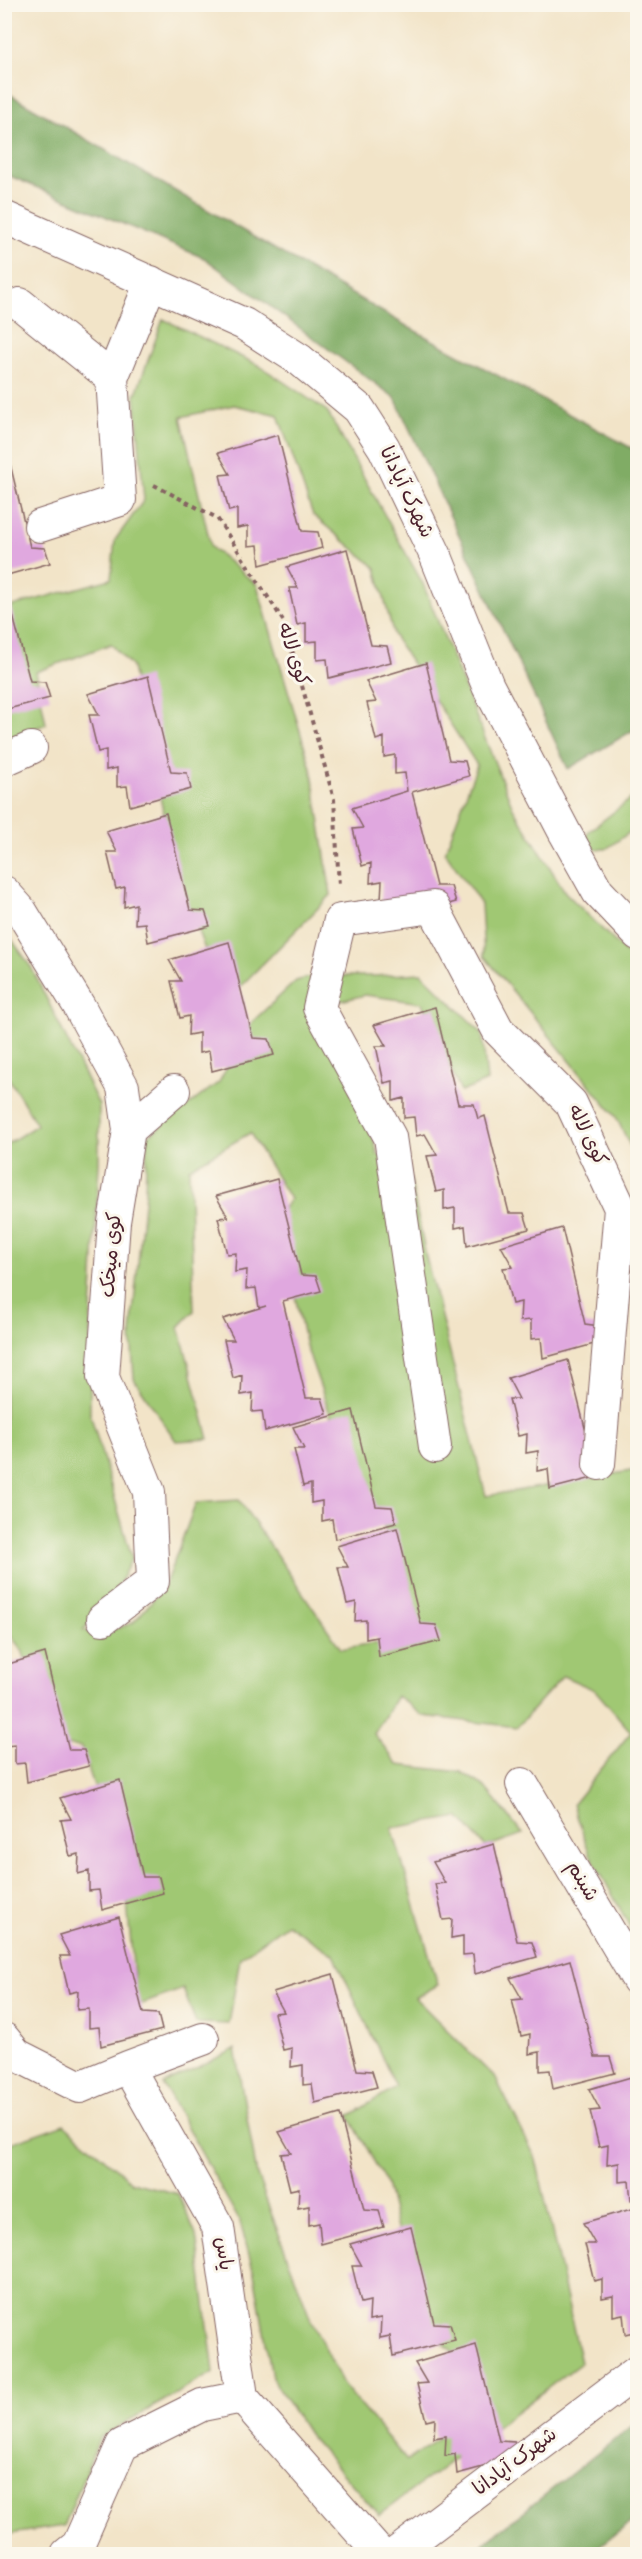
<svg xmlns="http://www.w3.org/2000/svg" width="642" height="2559" font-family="Dekko,'Playpen Sans Arabic',sans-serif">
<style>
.green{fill:#a0c873;stroke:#75744f;stroke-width:1.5}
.forest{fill:#80ac65;stroke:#656648;stroke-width:1.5}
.building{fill:#e0a8df}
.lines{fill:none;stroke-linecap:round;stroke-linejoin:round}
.minor-casing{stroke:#856462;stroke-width:34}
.path{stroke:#856462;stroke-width:4;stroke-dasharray:4.5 4.5;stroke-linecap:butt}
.minor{stroke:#fff;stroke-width:32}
.labels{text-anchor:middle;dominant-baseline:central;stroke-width:6;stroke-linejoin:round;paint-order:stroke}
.street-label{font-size:20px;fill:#4a1f2b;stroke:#fbf7ec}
</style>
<rect width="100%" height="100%" fill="#fbf7ec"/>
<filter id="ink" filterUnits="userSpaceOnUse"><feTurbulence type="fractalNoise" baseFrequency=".0167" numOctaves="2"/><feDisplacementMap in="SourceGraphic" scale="12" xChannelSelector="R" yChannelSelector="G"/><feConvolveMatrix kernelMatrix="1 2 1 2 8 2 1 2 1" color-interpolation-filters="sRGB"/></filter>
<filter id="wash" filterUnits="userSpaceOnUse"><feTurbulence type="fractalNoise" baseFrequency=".008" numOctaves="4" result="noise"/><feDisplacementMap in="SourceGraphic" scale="24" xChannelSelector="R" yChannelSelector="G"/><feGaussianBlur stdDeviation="1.35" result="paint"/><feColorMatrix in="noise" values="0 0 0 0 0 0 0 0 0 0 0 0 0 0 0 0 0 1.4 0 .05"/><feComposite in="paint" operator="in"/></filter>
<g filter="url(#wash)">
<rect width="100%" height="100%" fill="#f2e4c8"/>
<path class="green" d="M 163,319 L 258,365 L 327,411 L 423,584 L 513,808 L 565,892 L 637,964 L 637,1160 L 616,1117 L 484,956 L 481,904 L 445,852 L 477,765 L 394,636 L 376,568 L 313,515 L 278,415 L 234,405 L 181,417 L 211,547 L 257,585 L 312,772 L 331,895 L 225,1002 L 177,876 L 132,667 L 111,644 L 36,672 L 46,724 L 5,741 L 5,608 L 111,579 L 115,540 L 144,500 L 135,396 Z
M 637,794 L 637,827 L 606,849 L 592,849 L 586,838 L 588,832 Z
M 5,930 L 31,967 L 99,1105 L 99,1164 L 90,1331 L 90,1413 L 132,1558 L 112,1598 L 83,1630 L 100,1634 L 133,1623 L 164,1587 L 196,1503 L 239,1500 L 341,1649 L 418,1635 L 396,1551 L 341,1445 L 306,1346 L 278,1218 L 290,1199 L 250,1133 L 189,1168 L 194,1311 L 179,1327 L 209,1439 L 176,1441 L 134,1379 L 131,1333 L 145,1192 L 147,1137 L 219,1082 L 252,1022 L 296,981 L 314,976 L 375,976 L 421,973 L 482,1033 L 487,1081 L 461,1092 L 422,1003 L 365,995 L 332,1003 L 378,1155 L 406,1157 L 426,1257 L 486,1496 L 637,1470 L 637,1940 L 589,1852 L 573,1804 L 631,1732 L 595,1690 L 563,1676 L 517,1727 L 423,1716 L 397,1696 L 374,1734 L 398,1765 L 461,1772 L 484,1786 L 523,1834 L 486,1847 L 459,1817 L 392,1828 L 438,1985 L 415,1998 L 496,2079 L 536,2159 L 581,2363 L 379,2515 L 308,2434 L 272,2378 L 254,2273 L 240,2222 L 163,2084 L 235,2049 L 257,2175 L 311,2320 L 343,2384 L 407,2461 L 476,2411 L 454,2353 L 419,2321 L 386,2183 L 349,2116 L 396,2087 L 334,1955 L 287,1924 L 240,1958 L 229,2024 L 196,2023 L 183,1989 L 137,2006 L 127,1903 L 108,1827 L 81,1747 L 55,1744 L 22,1650 L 5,1629 L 4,1146 L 37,1125 L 5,1072 Z
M 64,2124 L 132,2182 L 178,2194 L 196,2235 L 214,2372 L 100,2437 L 64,2526 L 5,2535 L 5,2145 Z"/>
<path class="forest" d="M 4,91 L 410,328 L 637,451 L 637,728 L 568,769 L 395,398 L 204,258 L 5,174 Z
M 637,2422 L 637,2518 L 589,2554 L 470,2554 Z"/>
<g id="blocks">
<path class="building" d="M 278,435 L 302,531 L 318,532 L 322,548 L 260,565 L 258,545 L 248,546 L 248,526 L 237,528 L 237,509 L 229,511 L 220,475 L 230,474 L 218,453 Z
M 4,451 L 7,451 L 30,547 L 45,548 L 50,563 L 4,576 Z
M 347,549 L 371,645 L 387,646 L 391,662 L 329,678 L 327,659 L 317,660 L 317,641 L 306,642 L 306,623 L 297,625 L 289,588 L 298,588 L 287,567 Z
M 4,581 L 30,681 L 45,682 L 50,698 L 4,710 Z
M 426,663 L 449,760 L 465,761 L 469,776 L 412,792 L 436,886 L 451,886 L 456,902 L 394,919 L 381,900 L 382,881 L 370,883 L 371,863 L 362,866 L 353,829 L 363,828 L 352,808 L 407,791 L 405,773 L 395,774 L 395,755 L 384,757 L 384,737 L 376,740 L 367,703 L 376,702 L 366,681 Z
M 148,676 L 171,772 L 187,773 L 191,789 L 130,806 L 127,786 L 117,787 L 117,768 L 106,770 L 106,750 L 98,752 L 89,715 L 99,715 L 88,694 Z
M 166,813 L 190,910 L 205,911 L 210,926 L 148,942 L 145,923 L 135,924 L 136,904 L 124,907 L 125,887 L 116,889 L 107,852 L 117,852 L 106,831 Z
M 229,942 L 253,1038 L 269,1039 L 274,1055 L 212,1071 L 209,1051 L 199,1053 L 199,1033 L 188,1035 L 189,1016 L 180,1018 L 171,981 L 181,981 L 169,960 Z
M 435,1007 L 458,1104 L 474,1104 L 478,1119 L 485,1116 L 509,1213 L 524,1213 L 529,1229 L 467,1246 L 465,1226 L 455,1228 L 455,1208 L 444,1210 L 444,1190 L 436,1192 L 427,1156 L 437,1155 L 425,1134 L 416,1136 L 414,1117 L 404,1118 L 404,1098 L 393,1101 L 393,1081 L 384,1083 L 376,1046 L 386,1046 L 374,1025 Z
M 277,1179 L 301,1275 L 316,1276 L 321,1291 L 283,1301 L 306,1398 L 322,1398 L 327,1414 L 265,1431 L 262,1411 L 252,1412 L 253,1393 L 241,1395 L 242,1375 L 233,1378 L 224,1340 L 234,1340 L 223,1319 L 266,1306 L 259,1308 L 256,1288 L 246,1289 L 247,1270 L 235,1272 L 236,1253 L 227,1254 L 218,1218 L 228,1217 L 216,1196 Z
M 562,1228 L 585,1324 L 600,1326 L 605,1341 L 543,1358 L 541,1338 L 531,1339 L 531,1320 L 520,1321 L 521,1302 L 512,1304 L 503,1268 L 513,1267 L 501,1246 Z
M 568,1360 L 592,1456 L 612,1473 L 550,1489 L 548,1469 L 537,1471 L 538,1451 L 526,1453 L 527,1434 L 518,1436 L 509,1399 L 519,1399 L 508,1378 Z
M 353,1410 L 376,1506 L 392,1507 L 396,1523 L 335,1539 L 332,1519 L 322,1521 L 322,1501 L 311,1503 L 311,1484 L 303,1486 L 294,1449 L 304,1449 L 293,1427 Z
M 397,1528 L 421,1624 L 436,1625 L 441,1641 L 379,1657 L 377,1637 L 366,1639 L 366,1620 L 355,1621 L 356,1602 L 347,1604 L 338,1567 L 348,1567 L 337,1546 Z
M 45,1653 L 69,1750 L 84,1750 L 89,1766 L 27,1782 L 25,1763 L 15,1764 L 15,1745 L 5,1746 L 5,1665 Z
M 120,1780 L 143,1877 L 159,1877 L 163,1893 L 102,1910 L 99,1890 L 89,1891 L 89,1871 L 78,1874 L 79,1854 L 70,1856 L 61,1820 L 71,1819 L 60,1798 Z
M 494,1844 L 517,1941 L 532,1942 L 537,1957 L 475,1974 L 473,1954 L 463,1955 L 463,1936 L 451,1938 L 452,1919 L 443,1920 L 435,1884 L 445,1883 L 433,1862 Z
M 119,1917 L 143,2013 L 158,2014 L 162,2030 L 101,2046 L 99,2027 L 89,2028 L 89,2009 L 77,2010 L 78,1991 L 69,1993 L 60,1956 L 70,1956 L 59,1935 Z
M 570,1960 L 595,2057 L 610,2057 L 615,2073 L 553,2089 L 550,2070 L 540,2071 L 540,2052 L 529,2054 L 530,2034 L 521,2036 L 512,2000 L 522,1999 L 510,1978 Z
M 333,1974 L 357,2070 L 372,2071 L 377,2087 L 315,2103 L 312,2084 L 303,2085 L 303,2065 L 291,2067 L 292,2048 L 283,2050 L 274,2013 L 284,2012 L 273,1992 Z
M 638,2075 L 638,2199 L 631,2200 L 629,2181 L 619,2182 L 619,2163 L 607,2165 L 608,2145 L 599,2147 L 590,2111 L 600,2110 L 589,2089 Z
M 340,2114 L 364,2210 L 379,2211 L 384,2227 L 321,2244 L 319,2223 L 309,2225 L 309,2206 L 298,2208 L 299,2188 L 290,2190 L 281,2154 L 291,2153 L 279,2132 Z
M 638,2207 L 638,2331 L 625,2334 L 623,2314 L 613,2316 L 613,2296 L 602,2298 L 602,2279 L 594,2281 L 585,2244 L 595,2244 L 583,2223 Z
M 411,2227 L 434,2323 L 450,2324 L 455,2340 L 393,2356 L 390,2336 L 380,2338 L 381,2318 L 369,2320 L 370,2301 L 361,2303 L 352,2266 L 362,2266 L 350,2244 Z
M 476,2345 L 499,2441 L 515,2442 L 520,2457 L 457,2474 L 455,2454 L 445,2456 L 446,2436 L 434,2438 L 435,2419 L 426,2421 L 417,2384 L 427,2383 L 415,2363 Z"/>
</g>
</g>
<g filter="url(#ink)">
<use href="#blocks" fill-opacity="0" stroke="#856462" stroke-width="1.5"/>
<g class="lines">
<g class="minor-casing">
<path id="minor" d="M 4,217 L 244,324 L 300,360 L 359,409 L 384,448 L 435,554 L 488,686 L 565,833 L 598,892 L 638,934
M 20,304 L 112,378
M 40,526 L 120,500 L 112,378 L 151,282
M 4,760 L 31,748
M 4,892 L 21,911 L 79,1006 L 123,1087 L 129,1130 L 114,1222 L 103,1377 L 149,1492 L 153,1581 L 103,1619
M 129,1130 L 174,1091
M 435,1447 L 390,1137 L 319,1008 L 340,920 L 433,907 L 498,1030 L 571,1103 L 620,1208 L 599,1464
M 522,1784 L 638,1980
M 4,2039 L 17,2055 L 80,2087 L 128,2067 L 218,2227 L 242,2397 L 380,2554
M 128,2067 L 203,2039
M 67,2554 L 78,2545 L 122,2445 L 202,2405 L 242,2397
M 395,2554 L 638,2371"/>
</g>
<path class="path" d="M 154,485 L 217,518 L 284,622 L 334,799 L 339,886"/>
<use href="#minor" class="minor"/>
</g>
</g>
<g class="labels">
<g class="street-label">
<text transform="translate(405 493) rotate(64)">شهرک آپادانا</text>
<text transform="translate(292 655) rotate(72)">کوی لاله</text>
<text transform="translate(586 1136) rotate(64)">کوی لاله</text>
<text transform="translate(113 1255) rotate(-85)">کوی میخک</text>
<text transform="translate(581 1882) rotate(60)">شبنم</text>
<text transform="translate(222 2254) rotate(82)">یاس</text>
<text transform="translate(516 2463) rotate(-37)">شهرک آپادانا</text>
</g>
</g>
<rect width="642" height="2559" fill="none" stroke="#fbf7ec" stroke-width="24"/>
</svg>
